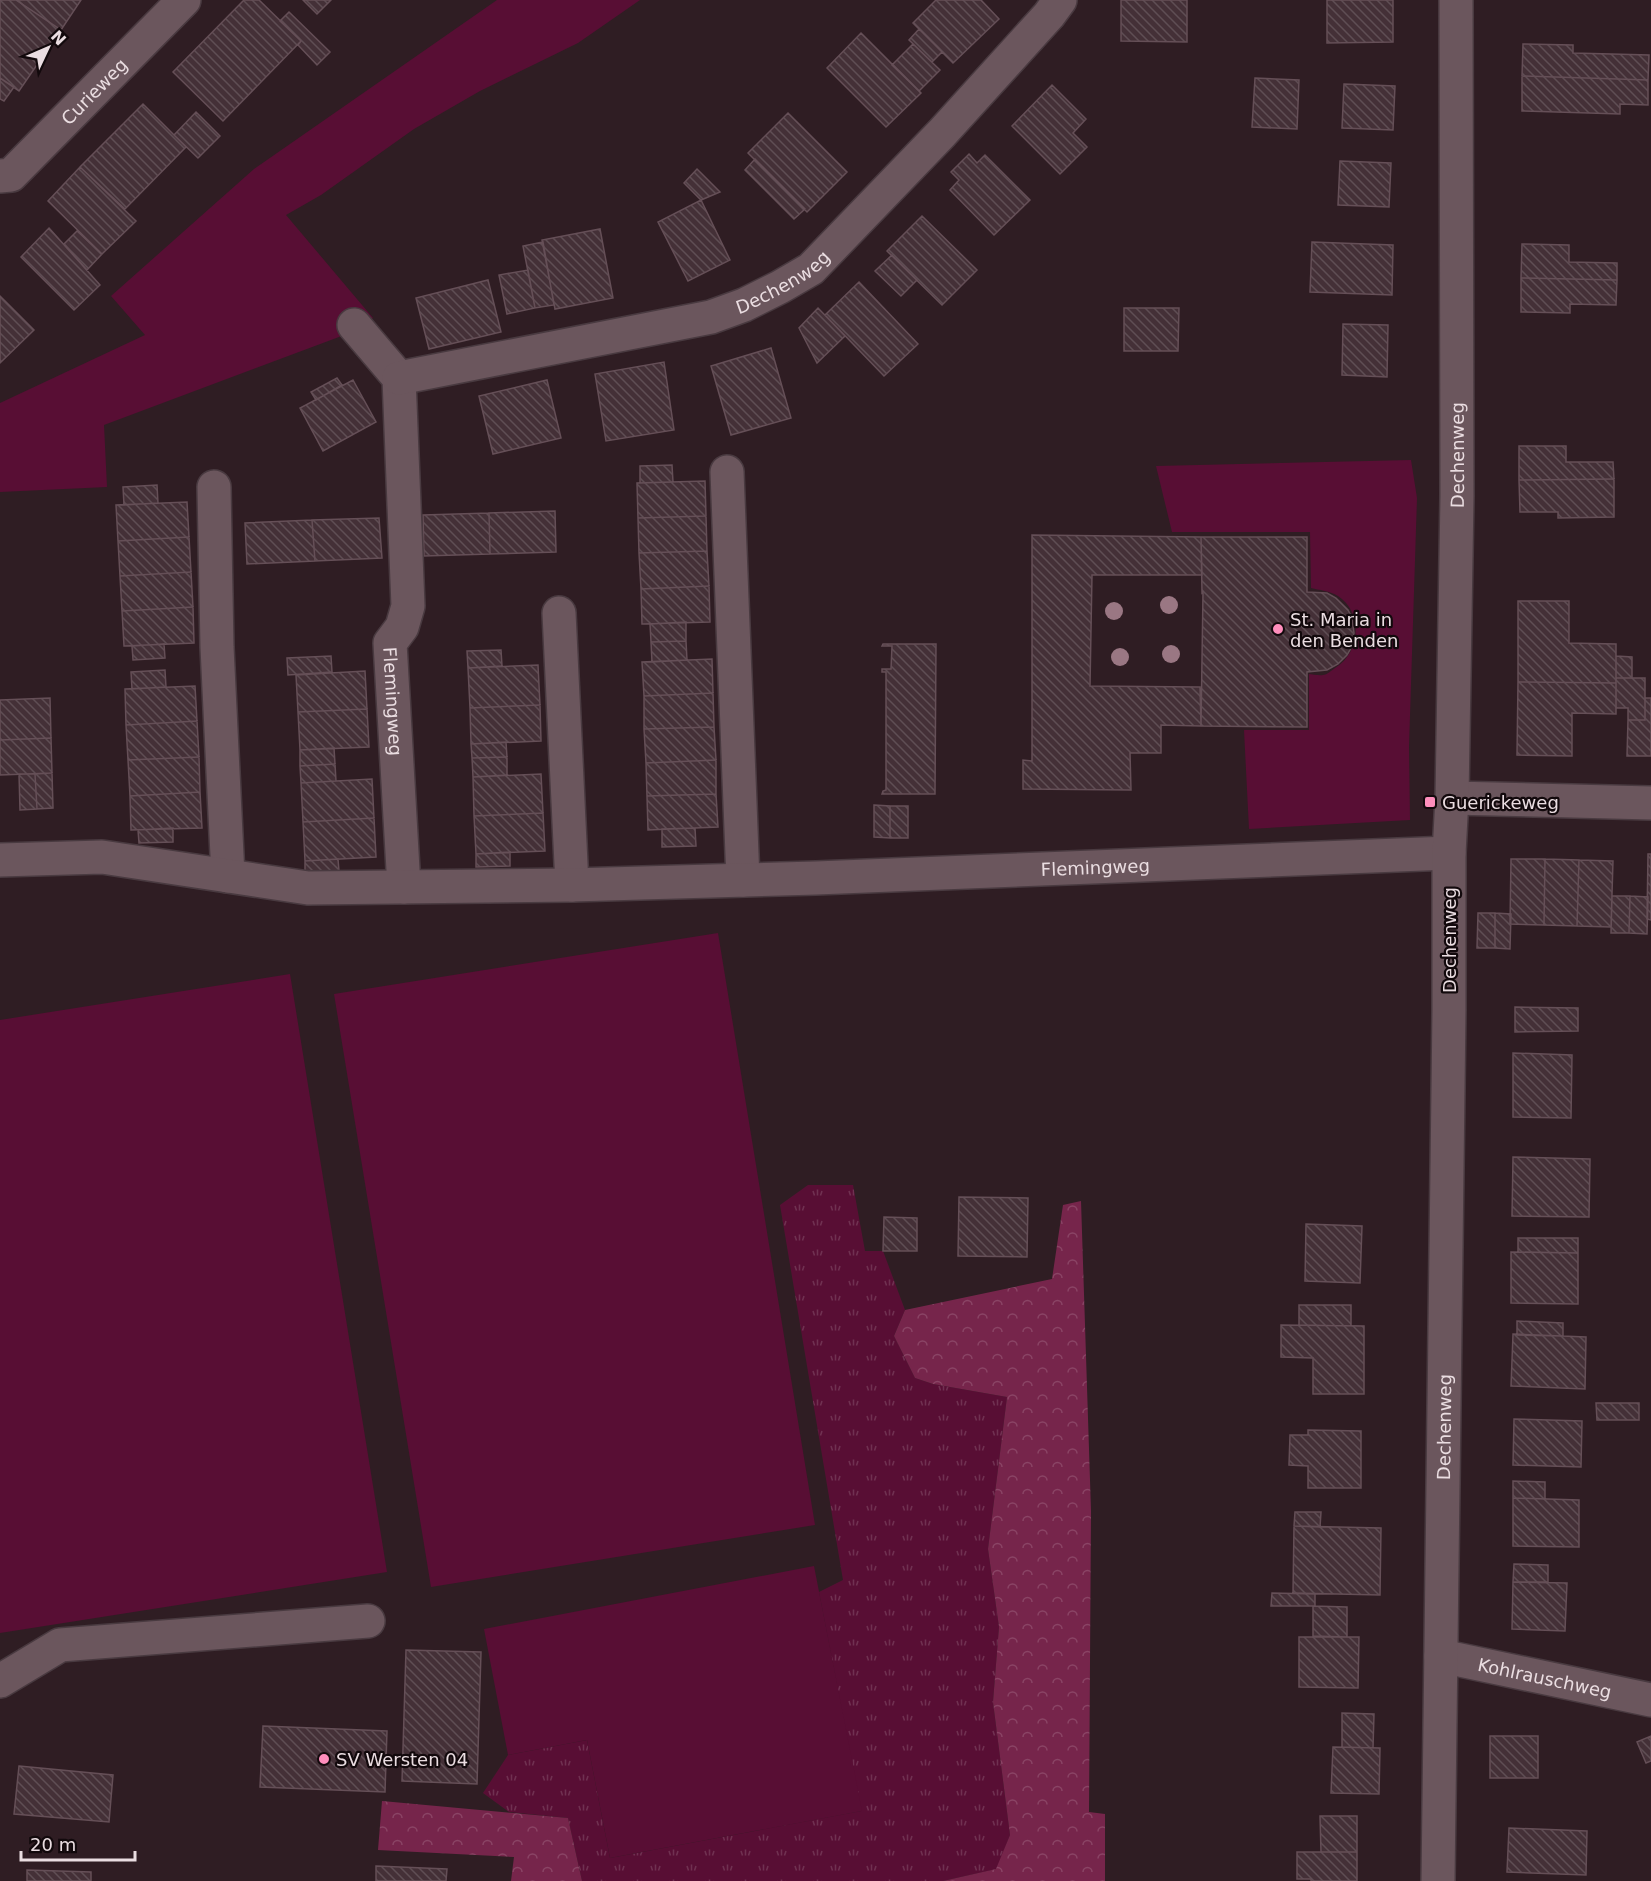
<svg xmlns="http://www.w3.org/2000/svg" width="1651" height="1881" font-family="'DejaVu Sans',sans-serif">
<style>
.grass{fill:url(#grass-tufts)}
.forest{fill:url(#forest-crowns)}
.park{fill:#580e34}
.building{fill:url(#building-back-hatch);stroke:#654f57;stroke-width:1.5}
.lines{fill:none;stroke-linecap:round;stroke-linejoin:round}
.minor-casing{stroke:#493a40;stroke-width:36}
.minor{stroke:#6b565d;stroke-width:33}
.tree{fill:#9a7783}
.poi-dot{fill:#fe8ebc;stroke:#12090c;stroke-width:2}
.labels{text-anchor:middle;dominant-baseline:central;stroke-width:4.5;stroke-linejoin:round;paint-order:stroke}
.street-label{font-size:18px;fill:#eadde1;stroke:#12090c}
.poi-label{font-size:18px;fill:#eadde1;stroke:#12090c;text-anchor:start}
</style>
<defs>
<pattern id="grass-tufts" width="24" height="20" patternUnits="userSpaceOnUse" patternTransform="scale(1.5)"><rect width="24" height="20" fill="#580e34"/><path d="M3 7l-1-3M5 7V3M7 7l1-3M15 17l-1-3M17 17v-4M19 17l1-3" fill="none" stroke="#703151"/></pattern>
<pattern id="forest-crowns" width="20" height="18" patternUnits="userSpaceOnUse" patternTransform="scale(1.5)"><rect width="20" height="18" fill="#76254b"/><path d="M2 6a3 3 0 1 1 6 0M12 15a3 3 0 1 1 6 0" fill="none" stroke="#8a4465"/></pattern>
<pattern id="building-back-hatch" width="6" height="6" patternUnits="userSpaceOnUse" patternTransform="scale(1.5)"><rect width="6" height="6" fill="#443037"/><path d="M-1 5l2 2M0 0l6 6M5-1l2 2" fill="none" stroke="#5f4e54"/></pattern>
</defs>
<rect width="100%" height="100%" fill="#2f1d23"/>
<path class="grass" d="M 808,1185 L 853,1185 L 865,1251 L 883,1251 L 905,1310 L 894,1336 L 915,1378 L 933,1384 L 1007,1397 L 988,1549 L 999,1627 L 993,1702 L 1010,1835 L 997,1869 L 943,1881 L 582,1881 L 568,1818 L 509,1812 L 483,1793 L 508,1755 L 587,1740 L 610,1858 L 861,1811 L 819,1592 L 843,1580 L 780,1205 Z"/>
<path class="forest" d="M 1081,1201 L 1091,1511 L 1089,1812 L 1105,1814 L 1105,1881 L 943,1881 L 996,1869 L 1010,1835 L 993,1702 L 999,1627 L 988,1549 L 1007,1397 L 933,1384 L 915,1378 L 894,1336 L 905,1310 L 1052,1279 L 1063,1205 Z
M 382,1801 L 568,1818 L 582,1881 L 511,1881 L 514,1857 L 378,1850 Z"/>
<path class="park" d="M 497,0 L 640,0 L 578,43 L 480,91 L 414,129 L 321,195 L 286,215 L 373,318 L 347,334 L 104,425 L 107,487 L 0,492 L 0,403 L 145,335 L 111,296 L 254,169 Z
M 1411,460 L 1417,498 L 1409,747 L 1410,820 L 1249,829 L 1244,730 L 1309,730 L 1309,674 C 1312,674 1319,676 1323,675 C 1327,675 1332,670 1335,668 C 1360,653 1364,613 1338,596 C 1330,591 1319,590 1311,588 L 1310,532 L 1172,532 L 1156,466 Z
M 718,933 L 815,1525 L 431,1587 L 334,994 Z
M 290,974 L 387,1572 L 0,1633 L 0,1020 Z
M 814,1566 L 862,1811 L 610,1858 L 587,1740 L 508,1755 L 484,1629 Z"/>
<path class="building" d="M 0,0 L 16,0 L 61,30 L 19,91 L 0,78 Z
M 16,0 L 81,0 L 61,30 Z
M 244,0 L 259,0 L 301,41 L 223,121 L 173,72 Z
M 303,0 L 331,0 L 317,14 Z
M 936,0 L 981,0 L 999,19 L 953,63 L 913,23 Z
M 1121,0 L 1187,0 L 1187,42 L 1121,41 Z
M 1327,0 L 1393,0 L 1393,42 L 1327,43 Z
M 289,12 L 330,52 L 317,65 L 298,45 L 301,41 L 280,21 Z
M 919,29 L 942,52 L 932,62 L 909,40 Z
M 861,33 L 921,93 L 886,127 L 827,68 Z
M 913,44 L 940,70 L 919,91 L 892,65 Z
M 1523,44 L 1573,45 L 1573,53 L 1649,55 L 1648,80 L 1522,76 Z
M 1522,76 L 1648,80 L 1648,105 L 1620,104 L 1620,114 L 1522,111 Z
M 0,78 L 14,87 L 4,101 L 0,99 Z
M 1255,78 L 1299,80 L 1297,129 L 1252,127 Z
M 1344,84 L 1395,86 L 1393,130 L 1342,128 Z
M 1052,85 L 1086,119 L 1073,133 L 1087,147 L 1060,174 L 1012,126 Z
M 143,104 L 186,147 L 125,209 L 80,167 Z
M 196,112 L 220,136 L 198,158 L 174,135 Z
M 788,113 L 847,172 L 807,212 L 748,153 Z
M 969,154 L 977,163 L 985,155 L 1030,200 L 994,235 L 950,190 L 959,180 L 951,172 Z
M 755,159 L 805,209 L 794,219 L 745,170 Z
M 1340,161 L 1391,163 L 1389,207 L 1338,205 Z
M 80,167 L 136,221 L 102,254 L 48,201 Z
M 697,169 L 720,192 L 701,200 L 684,183 Z
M 701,200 L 730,260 L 688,281 L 658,222 Z
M 922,216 L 977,270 L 942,305 L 887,251 Z
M 49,228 L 100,285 L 74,310 L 21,257 Z
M 600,229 L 613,298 L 555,309 L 542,240 Z
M 77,231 L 102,254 L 87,270 L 64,244 Z
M 543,242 L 554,305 L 535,308 L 523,246 Z
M 1312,242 L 1393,245 L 1392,295 L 1310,292 Z
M 1522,244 L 1569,245 L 1569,262 L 1617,263 L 1617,280 L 1521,278 Z
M 892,255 L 917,280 L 901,296 L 875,271 Z
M 528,270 L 535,308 L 507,314 L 499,275 Z
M 1521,278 L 1617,280 L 1616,305 L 1570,304 L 1570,313 L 1521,312 Z
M 488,280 L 501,332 L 429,349 L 416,298 Z
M 859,282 L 918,344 L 884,376 L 825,315 Z
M 0,296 L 34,330 L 0,363 Z
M 818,308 L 845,336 L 817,363 L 799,328 Z
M 1124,308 L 1179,308 L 1178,351 L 1124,351 Z
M 1343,324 L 1388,325 L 1387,377 L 1342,375 Z
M 771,348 L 791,418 L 731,435 L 711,366 Z
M 664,362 L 674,430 L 606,441 L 595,374 Z
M 337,378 L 342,385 L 316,400 L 311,392 Z
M 353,380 L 376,422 L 323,451 L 300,408 Z
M 547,380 L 561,438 L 493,454 L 479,396 Z
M 1519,446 L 1566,446 L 1566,462 L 1613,462 L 1614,479 L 1519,480 Z
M 672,465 L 673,482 L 640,483 L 640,466 Z
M 1614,479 L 1614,517 L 1558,518 L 1558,512 L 1520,512 L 1519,480 Z
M 705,481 L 706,516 L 638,518 L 637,483 Z
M 157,485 L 158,503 L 124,505 L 123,487 Z
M 187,502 L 189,537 L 118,541 L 116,505 Z
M 555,511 L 556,552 L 490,554 L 489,513 Z
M 489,513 L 490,554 L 424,556 L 423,515 Z
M 706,516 L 707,551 L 639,553 L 638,518 Z
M 379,518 L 382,558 L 315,561 L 312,520 Z
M 312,520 L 315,561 L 247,564 L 245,523 Z
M 1032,535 L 1201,537 L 1202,575 L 1092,575 L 1090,686 L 1200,687 L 1201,726 L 1161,725 L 1161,753 L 1130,753 L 1131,790 L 1023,789 L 1023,760 L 1032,761 Z
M 189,537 L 191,572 L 120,576 L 118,541 Z
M 1201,537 L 1307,537 L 1307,592 L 1327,593 L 1336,598 L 1348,610 L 1352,618 L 1354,633 L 1351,648 L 1347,655 L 1338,664 L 1327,670 L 1307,672 L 1307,727 L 1201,726 L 1203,592 L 1202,593 Z
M 707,551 L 709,586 L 641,589 L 639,553 Z
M 191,572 L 193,607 L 122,611 L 120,576 Z
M 709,586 L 710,622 L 642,624 L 641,589 Z
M 1518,601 L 1569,601 L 1569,643 L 1616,644 L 1616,683 L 1518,682 Z
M 193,607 L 194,643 L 124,646 L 122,611 Z
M 686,622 L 686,641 L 651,642 L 650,624 Z
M 686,641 L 687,660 L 652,662 L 651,642 Z
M 164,644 L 165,658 L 133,660 L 132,646 Z
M 883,644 L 936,644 L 935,794 L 882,794 L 883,791 L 886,790 L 886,672 L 882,672 L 882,669 L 891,669 L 892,646 L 882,646 Z
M 501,650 L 502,666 L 468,668 L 467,651 Z
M 331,656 L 332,672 L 288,675 L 287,658 Z
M 1616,656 L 1632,657 L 1632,678 L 1616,678 Z
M 712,659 L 713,693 L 644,696 L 642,662 Z
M 538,665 L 540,705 L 470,708 L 468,668 Z
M 165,670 L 166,687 L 132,689 L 131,672 Z
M 365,671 L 367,709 L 298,712 L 296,675 Z
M 1616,678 L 1645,678 L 1645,720 L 1628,720 L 1628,708 L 1616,708 Z
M 1518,682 L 1616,683 L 1616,714 L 1572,713 L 1572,756 L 1517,755 Z
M 195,686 L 197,721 L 126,725 L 125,689 Z
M 713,693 L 714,727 L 644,729 L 644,696 Z
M 50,698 L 51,738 L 0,740 L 0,700 Z
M 1645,698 L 1651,698 L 1651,756 L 1627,756 L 1628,720 L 1645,720 Z
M 540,705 L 541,741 L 471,744 L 470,708 Z
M 367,709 L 369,747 L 300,750 L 298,712 Z
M 197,721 L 199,757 L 128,760 L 126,725 Z
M 714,727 L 716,760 L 646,763 L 644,729 Z
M 51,738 L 52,773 L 0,775 L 0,740 Z
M 506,742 L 507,757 L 472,758 L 471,744 Z
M 334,748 L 335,764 L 300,766 L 300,750 Z
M 199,757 L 200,792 L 130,796 L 128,760 Z
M 507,757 L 507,775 L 473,777 L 472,758 Z
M 716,760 L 716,794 L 647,796 L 646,763 Z
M 335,764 L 336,781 L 301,783 L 300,766 Z
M 52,773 L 53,808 L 37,809 L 35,774 Z
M 19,774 L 35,774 L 37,809 L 20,810 Z
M 541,774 L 543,813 L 474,816 L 473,777 Z
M 372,779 L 374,818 L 303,822 L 301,783 Z
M 200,792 L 202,828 L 131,830 L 130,796 Z
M 716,794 L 718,827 L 648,830 L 647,796 Z
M 874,805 L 890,806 L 890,838 L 874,837 Z
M 890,806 L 908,806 L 908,838 L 890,838 Z
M 543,813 L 545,851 L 476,854 L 474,816 Z
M 374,818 L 376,857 L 305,861 L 303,822 Z
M 173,828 L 173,842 L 139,843 L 138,830 Z
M 695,828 L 696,846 L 662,847 L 662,829 Z
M 510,852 L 510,866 L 476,867 L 476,854 Z
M 1648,854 L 1651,854 L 1651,920 L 1647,919 Z
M 338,859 L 339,871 L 305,873 L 305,861 Z
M 1511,859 L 1545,859 L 1544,925 L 1510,924 Z
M 1545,859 L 1579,860 L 1577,926 L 1544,925 Z
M 1579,860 L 1613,861 L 1611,927 L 1577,926 Z
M 1612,896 L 1630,896 L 1629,933 L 1611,933 Z
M 1630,896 L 1648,897 L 1647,934 L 1629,933 Z
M 1478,913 L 1495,913 L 1495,948 L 1477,948 Z
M 1495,913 L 1511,914 L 1510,949 L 1495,948 Z
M 1515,1007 L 1578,1008 L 1578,1031 L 1515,1032 Z
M 1513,1053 L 1572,1055 L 1571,1118 L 1513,1117 Z
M 1513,1157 L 1590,1159 L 1589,1217 L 1512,1216 Z
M 959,1197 L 1028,1198 L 1027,1257 L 958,1256 Z
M 884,1217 L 917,1218 L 917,1251 L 883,1251 Z
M 1306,1224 L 1362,1226 L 1360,1283 L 1305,1281 Z
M 1518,1238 L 1578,1238 L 1578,1253 L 1518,1252 Z
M 1511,1252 L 1578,1253 L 1578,1304 L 1511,1303 Z
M 1299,1305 L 1351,1305 L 1351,1326 L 1299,1325 Z
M 1517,1321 L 1563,1323 L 1563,1336 L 1517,1335 Z
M 1281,1325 L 1364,1326 L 1364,1394 L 1313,1394 L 1313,1358 L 1281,1357 Z
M 1513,1334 L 1586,1337 L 1585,1389 L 1511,1386 Z
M 1596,1403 L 1639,1403 L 1639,1420 L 1597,1420 Z
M 1514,1419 L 1582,1421 L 1581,1467 L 1513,1465 Z
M 1308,1430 L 1361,1431 L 1361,1488 L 1308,1488 L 1308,1466 L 1289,1465 L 1290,1435 L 1308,1435 Z
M 1513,1481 L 1545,1482 L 1545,1499 L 1513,1498 Z
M 1513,1498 L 1579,1500 L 1579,1547 L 1513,1546 Z
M 1295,1512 L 1321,1512 L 1320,1527 L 1294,1526 Z
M 1294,1526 L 1381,1528 L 1380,1595 L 1293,1593 Z
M 1514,1564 L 1548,1565 L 1548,1582 L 1513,1582 Z
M 1513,1582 L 1567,1583 L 1565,1631 L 1512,1629 Z
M 1272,1593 L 1315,1594 L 1315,1606 L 1271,1606 Z
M 1313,1606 L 1347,1607 L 1347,1637 L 1313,1636 Z
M 1299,1637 L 1359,1637 L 1358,1688 L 1299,1687 Z
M 406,1650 L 481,1652 L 477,1784 L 402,1781 Z
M 1342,1713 L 1374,1714 L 1373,1748 L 1342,1747 Z
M 263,1726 L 387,1731 L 385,1792 L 260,1787 Z
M 1490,1736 L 1538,1736 L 1538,1778 L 1490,1778 Z
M 1651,1736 L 1651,1761 L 1646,1763 L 1637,1742 Z
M 1333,1747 L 1380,1748 L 1379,1794 L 1331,1793 Z
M 19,1766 L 113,1775 L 109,1822 L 14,1814 Z
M 1320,1816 L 1357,1816 L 1357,1852 L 1321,1852 Z
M 1509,1828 L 1587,1831 L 1586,1875 L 1507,1872 Z
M 1297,1852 L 1357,1852 L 1357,1881 L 1311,1881 L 1311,1879 L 1297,1879 Z
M 376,1866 L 447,1869 L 446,1881 L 376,1881 Z
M 27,1870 L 91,1872 L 91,1881 L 27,1881 Z"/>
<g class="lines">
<g class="minor-casing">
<g id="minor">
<path id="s1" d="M 0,176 L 11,175 L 184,0"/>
<path id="s2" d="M 354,325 L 399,378 L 408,606 L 402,627 L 390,643 L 404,887"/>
<path id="s3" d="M 399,378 L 711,317 L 744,305 L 780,287 L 811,269 L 942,133 L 1049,15 L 1060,0"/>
<path d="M 727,472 L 743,880"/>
<path d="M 214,487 L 217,647 L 228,876"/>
<path d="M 559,613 L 572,885"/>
<path d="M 1452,798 L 1651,803"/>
<path id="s4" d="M 0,860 L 102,857 L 308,888 L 572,885 L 816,878 L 1449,853"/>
<path id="s5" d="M 1441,1656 L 1651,1700"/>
<path d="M 0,1681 L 60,1645 L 368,1621"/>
<path id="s6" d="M 1438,1881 L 1449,1010 L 1449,853 L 1452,798 L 1457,496 L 1456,0"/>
</g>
</g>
<use href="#minor" class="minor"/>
</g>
<g class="tree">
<circle cx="1169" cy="605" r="9"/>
<circle cx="1114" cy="611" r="9"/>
<circle cx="1171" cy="654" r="9"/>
<circle cx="1120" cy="657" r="9"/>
</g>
<g class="poi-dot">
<circle cx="1278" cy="629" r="6"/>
<rect x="1424" y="796" width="12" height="12" rx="3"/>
<circle cx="324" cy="1759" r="6"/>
</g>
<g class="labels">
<g class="street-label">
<text stroke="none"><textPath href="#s1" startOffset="129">Curieweg</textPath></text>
<text stroke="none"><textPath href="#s3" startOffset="398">Dechenweg</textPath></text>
<text stroke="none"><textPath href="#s6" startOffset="1426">Dechenweg</textPath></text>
<text stroke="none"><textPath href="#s2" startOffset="398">Flemingweg</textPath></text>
<text stroke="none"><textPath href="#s4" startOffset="1098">Flemingweg</textPath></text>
<text transform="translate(1449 940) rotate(-90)">Dechenweg</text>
<text stroke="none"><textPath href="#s6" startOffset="454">Dechenweg</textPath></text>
<text stroke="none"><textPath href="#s5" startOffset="106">Kohlrauschweg</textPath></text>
</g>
<g class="poi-label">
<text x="1290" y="619">St. Maria in<tspan x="1290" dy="21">den Benden</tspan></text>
<text x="1442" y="802">Guerickeweg</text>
<text x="336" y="1759">SV Wersten 04</text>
</g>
</g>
<g transform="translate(48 48) rotate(46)" stroke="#12090c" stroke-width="4.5" paint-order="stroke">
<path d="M0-4.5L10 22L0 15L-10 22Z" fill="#eadde1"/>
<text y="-9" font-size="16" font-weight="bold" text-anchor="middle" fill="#eadde1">N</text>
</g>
<path d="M21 1851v9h114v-9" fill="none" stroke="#eadde1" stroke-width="3"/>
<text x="30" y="1851" font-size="18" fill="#eadde1" stroke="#12090c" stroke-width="4.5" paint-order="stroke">20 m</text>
</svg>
